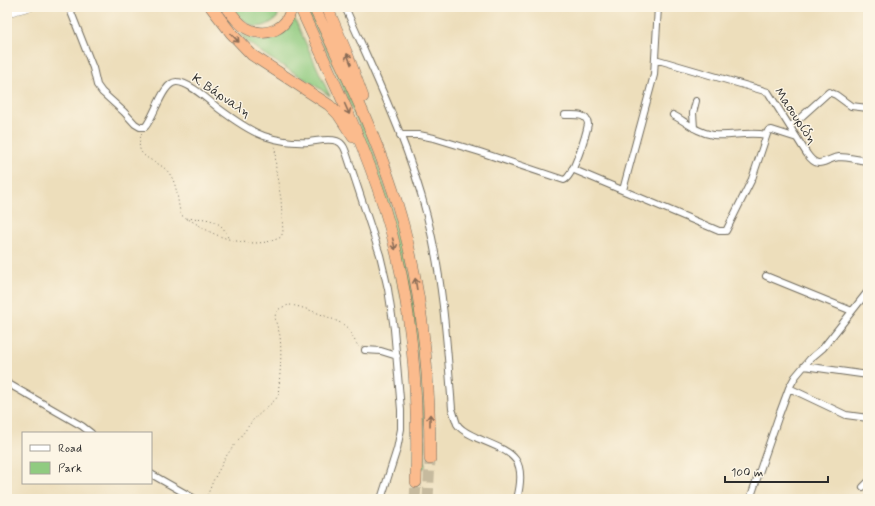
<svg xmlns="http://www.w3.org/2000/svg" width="875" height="506" font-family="Mynerve,sans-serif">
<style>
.green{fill:#90cb80;stroke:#5e7b56}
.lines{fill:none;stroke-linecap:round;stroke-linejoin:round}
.motorway-tunnel{stroke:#c6ba9e;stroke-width:11;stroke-dasharray:11 5.5;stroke-linecap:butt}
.minor-casing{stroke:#6f6a5d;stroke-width:8}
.tertiary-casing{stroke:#6f6a5d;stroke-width:8}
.motorway-casing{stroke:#6f6a5d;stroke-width:12}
.path{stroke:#6f6a5d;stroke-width:1;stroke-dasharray:1 3;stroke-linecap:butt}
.minor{stroke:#fff;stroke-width:6}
.tertiary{stroke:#fff;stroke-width:7}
.motorway{stroke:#fbbb8d;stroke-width:11}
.oneway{stroke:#896c57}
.labels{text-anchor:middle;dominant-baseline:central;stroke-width:3;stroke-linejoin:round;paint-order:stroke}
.street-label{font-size:13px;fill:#2b2b2b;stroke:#fcf5e5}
</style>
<rect width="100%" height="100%" fill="#fcf5e5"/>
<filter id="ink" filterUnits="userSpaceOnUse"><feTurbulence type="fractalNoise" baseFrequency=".025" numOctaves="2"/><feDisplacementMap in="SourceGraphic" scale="8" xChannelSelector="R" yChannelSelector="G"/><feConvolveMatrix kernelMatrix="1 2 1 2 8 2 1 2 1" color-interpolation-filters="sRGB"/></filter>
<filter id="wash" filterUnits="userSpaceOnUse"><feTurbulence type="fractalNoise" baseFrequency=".012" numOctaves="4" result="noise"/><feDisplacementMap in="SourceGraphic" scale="16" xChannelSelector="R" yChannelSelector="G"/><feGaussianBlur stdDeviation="0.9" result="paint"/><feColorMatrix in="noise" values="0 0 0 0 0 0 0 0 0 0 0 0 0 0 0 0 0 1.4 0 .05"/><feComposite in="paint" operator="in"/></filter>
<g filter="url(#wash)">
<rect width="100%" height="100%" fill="#eddebb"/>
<path class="green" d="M 230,7 L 280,7 L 277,18 C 255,36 247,23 230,7 Z
M 305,7 L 308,7 L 357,110 L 373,150 L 399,229 L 410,275 L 423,365 L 425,468 L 421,468 L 422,416 L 419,366 L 361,130 L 336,72 Z
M 291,11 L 330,96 C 300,73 263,59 237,32 C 252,40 269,46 283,33 C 286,31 290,27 291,23 C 292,20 291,15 291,11 Z"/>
</g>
<g filter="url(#ink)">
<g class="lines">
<path class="motorway-tunnel" d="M 415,499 L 416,482
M 428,499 L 430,459"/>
<g class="minor-casing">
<path id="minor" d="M 69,7 L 93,68 L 97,85 L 102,92 L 124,112 L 135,124 L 140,127 L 145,127 C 154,118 163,81 177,82 C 189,82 208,100 218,108 C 230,117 250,131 264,136 C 279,141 294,143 309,142 C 318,141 328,138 337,141 C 343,143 345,149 347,155 L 380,255 L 388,289 L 394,329 L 401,410 L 401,429 L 397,449 L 381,499
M 345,7 C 375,75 409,144 427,216 C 443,279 447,344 452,409 C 454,414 455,419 457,424 C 461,431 470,434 477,438 C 512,453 528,456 517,499
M 863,7 L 868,11
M 655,59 L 768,92 L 807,154 C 819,171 824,159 839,157 C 848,157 859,160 868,161
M 673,115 C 686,122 698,133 713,135 C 730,137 749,131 766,135
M 790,127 L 829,92 L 836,95 L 851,106 L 868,108
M 694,128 L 693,113 L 696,101
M 400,135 L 419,135 L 434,138 L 480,152 L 564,180 C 573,177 586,135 588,124 C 587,113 574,115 565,115
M 572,169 L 712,228 L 719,231 L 726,231 L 752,179 L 768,131 L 772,130 L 797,138
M 623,190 L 654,75 L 658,7
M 766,276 L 852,311
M 365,350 L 381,351 L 397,356
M 804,366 L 868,375
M 7,383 L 82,426 L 91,433
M 789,388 L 846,415 L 868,418
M 151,474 L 195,499
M 863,487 L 868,482
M 750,499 L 779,415 L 789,388 L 795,377 L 810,359 L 823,348 L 868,291"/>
</g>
<g class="tertiary-casing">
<path id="tertiary" d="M 7,13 L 30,7"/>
</g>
<g class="motorway-casing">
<path id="motorway" d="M 211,7 L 231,33 L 252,55 L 329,105 L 338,114 L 353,137
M 227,7 C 232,15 238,23 246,28 C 265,39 289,29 291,7
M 300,7 C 330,73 362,138 384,207 C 412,296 419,390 416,482
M 314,7 C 348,78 384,151 404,228 C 424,304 430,381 430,459
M 327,7 L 348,56 L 363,97"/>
</g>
<path class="path" d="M 142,133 C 131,161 157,157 169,173 C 178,185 177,201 181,215 C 186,218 190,220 195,223 C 202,227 209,232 217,235 C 236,243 263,247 281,237 L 283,232 L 281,199 L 276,171 L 275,146
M 187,219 C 203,217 223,219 228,238
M 206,499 L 213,481 L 227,455 L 253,420 L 276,399 L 278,395 C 280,375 282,356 280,336 C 279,329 273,319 276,313 C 278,308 285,306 289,305 C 299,305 335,319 344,325 C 352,331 353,340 359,347"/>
<use href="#minor" class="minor"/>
<use href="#tertiary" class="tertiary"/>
<use href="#motorway" class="motorway"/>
</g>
<defs><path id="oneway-shaft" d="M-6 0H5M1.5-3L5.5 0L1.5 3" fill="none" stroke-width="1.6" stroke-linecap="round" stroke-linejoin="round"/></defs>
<g class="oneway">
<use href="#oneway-shaft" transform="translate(235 38) rotate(47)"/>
<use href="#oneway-shaft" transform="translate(349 59) rotate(-111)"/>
<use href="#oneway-shaft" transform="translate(347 109) rotate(66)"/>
<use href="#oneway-shaft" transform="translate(394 244) rotate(76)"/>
<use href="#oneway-shaft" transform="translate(416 284) rotate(-99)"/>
<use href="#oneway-shaft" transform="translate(430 420) rotate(-90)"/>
</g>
</g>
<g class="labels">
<g class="street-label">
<text transform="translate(221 96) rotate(34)">Κ. Βάρναλη</text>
<text transform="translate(795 116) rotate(56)">Μασουρίδη</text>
</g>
</g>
<rect width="875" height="506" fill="none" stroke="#fcf5e5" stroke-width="24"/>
<rect x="22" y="432" width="130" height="52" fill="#fcf5e5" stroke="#a8a49b"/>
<rect x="30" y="445" width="20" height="6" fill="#ffffff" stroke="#a8a49b"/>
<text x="58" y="452" font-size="12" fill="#2b2b2b">Road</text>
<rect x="30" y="462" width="20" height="12" fill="#90cb80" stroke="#a8a49b"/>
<text x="58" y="472" font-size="12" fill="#2b2b2b">Park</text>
<path d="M725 476v6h103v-6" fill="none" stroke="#2b2b2b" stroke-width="2"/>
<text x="731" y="476" font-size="12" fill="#2b2b2b" stroke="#fcf5e5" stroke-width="3" paint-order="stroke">100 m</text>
</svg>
